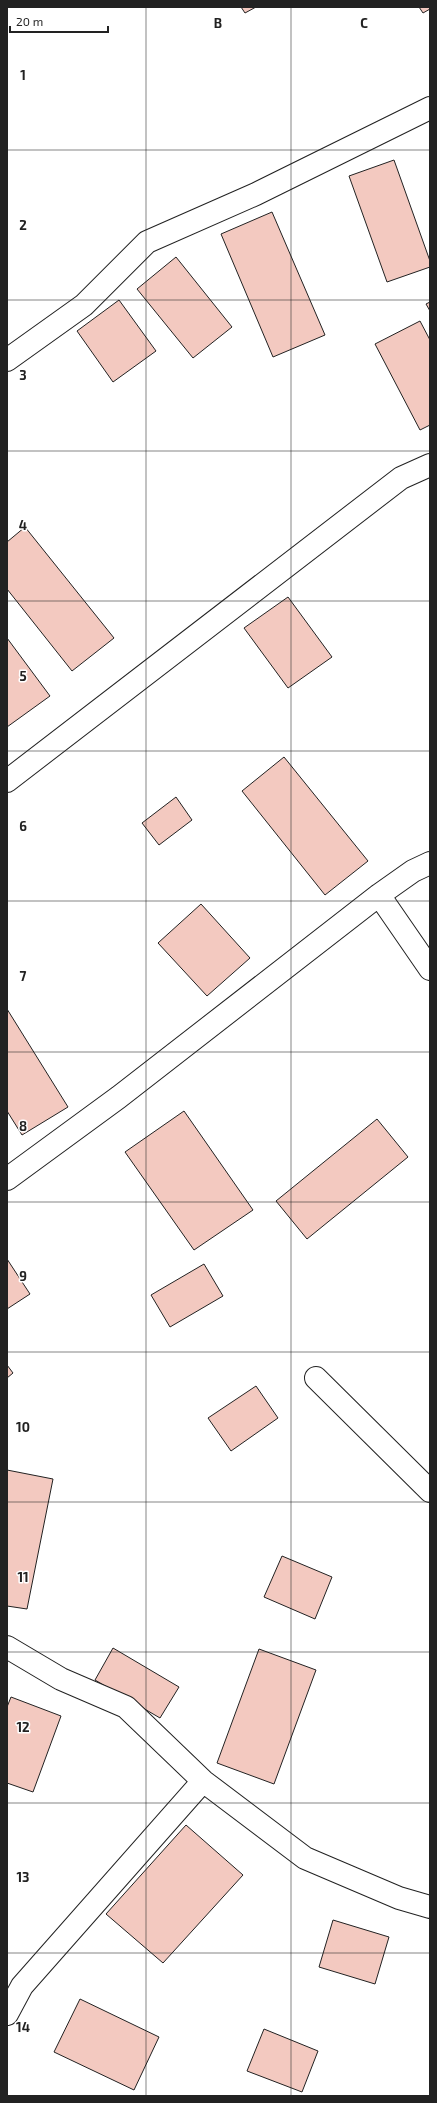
<svg xmlns="http://www.w3.org/2000/svg" width="437" height="2103" font-family="'Exo 2',sans-serif">
<style>
.building{fill:#f3c9c0;stroke:#222}
.lines{fill:none;stroke-linecap:round;stroke-linejoin:round}
.minor-casing{stroke:#222;stroke-width:24}
.minor{stroke:#fff;stroke-width:22}
.grid{fill:none;stroke:#222;stroke-width:1;stroke-opacity:0.55}
.grid-label{font-size:13px;text-anchor:middle;font-weight:bold;fill:#222;stroke:#fff;stroke-width:3;stroke-linejoin:round;paint-order:stroke}
</style>
<rect width="100%" height="100%" fill="#fff"/>
<path class="building" d="M 241,7 L 256,7 L 245,13 Z
M 419,7 L 430,7 L 430,9 L 423,13 Z
M 394,160 L 430,261 L 430,267 L 387,282 L 349,176 Z
M 272,212 L 325,335 L 273,357 L 221,234 Z
M 176,257 L 232,327 L 193,358 L 137,289 Z
M 119,300 L 156,351 L 113,382 L 77,331 Z
M 430,302 L 430,311 L 426,304 Z
M 420,321 L 430,340 L 430,425 L 420,430 L 375,344 Z
M 25,527 L 114,638 L 72,671 L 7,589 L 7,542 Z
M 288,597 L 332,657 L 288,688 L 244,628 Z
M 7,638 L 50,696 L 7,727 Z
M 284,757 L 368,861 L 325,895 L 242,791 Z
M 176,797 L 192,820 L 159,845 L 142,823 Z
M 201,904 L 250,958 L 207,996 L 158,943 Z
M 7,1009 L 68,1107 L 22,1135 L 7,1111 Z
M 184,1111 L 253,1210 L 194,1250 L 125,1152 Z
M 377,1119 L 408,1157 L 307,1239 L 276,1201 Z
M 7,1259 L 30,1294 L 7,1309 Z
M 204,1264 L 223,1296 L 170,1327 L 151,1295 Z
M 7,1365 L 13,1373 L 7,1378 Z
M 256,1386 L 278,1418 L 231,1451 L 208,1418 Z
M 7,1470 L 53,1479 L 27,1609 L 7,1606 Z
M 282,1556 L 332,1577 L 315,1619 L 264,1597 Z
M 113,1648 L 179,1687 L 160,1718 L 95,1680 Z
M 259,1649 L 316,1670 L 274,1784 L 217,1763 Z
M 11,1697 L 61,1716 L 33,1792 L 7,1783 L 7,1707 Z
M 186,1825 L 243,1875 L 163,1963 L 106,1914 Z
M 333,1920 L 389,1937 L 375,1984 L 319,1967 Z
M 80,1999 L 159,2037 L 134,2090 L 54,2052 Z
M 264,2029 L 318,2051 L 302,2092 L 247,2071 Z"/>
<g class="lines">
<g class="minor-casing">
<path id="minor" d="M 7,360 L 84,305 L 147,242 L 256,194 L 430,108
M 7,781 L 401,478 L 430,465
M 379,895 L 430,969
M 7,1179 L 119,1097 L 379,895 L 413,871 L 430,863
M 316,1378 L 430,1491
M 7,1647 L 61,1679 L 126,1707 L 203,1781 L 305,1858 L 399,1898 L 430,1907
M 7,2014 L 22,1986 L 203,1781"/>
</g>
<use href="#minor" class="minor"/>
</g>
<path class="grid" d="M 146,7 L 146,2096M 291,7 L 291,2096M 7,150 L 430,150M 7,300 L 430,300M 7,451 L 430,451M 7,601 L 430,601M 7,751 L 430,751M 7,901 L 430,901M 7,1052 L 430,1052M 7,1202 L 430,1202M 7,1352 L 430,1352M 7,1502 L 430,1502M 7,1652 L 430,1652M 7,1803 L 430,1803M 7,1953 L 430,1953"/>
<g class="grid-label">
<text x="218" y="28">B</text>
<text x="364" y="28">C</text>
<text x="23" y="80">1</text>
<text x="23" y="230">2</text>
<text x="23" y="380">3</text>
<text x="23" y="530">4</text>
<text x="23" y="681">5</text>
<text x="23" y="831">6</text>
<text x="23" y="981">7</text>
<text x="23" y="1131">8</text>
<text x="23" y="1281">9</text>
<text x="23" y="1432">10</text>
<text x="23" y="1582">11</text>
<text x="23" y="1732">12</text>
<text x="23" y="1882">13</text>
<text x="23" y="2032">14</text>
</g>
<rect width="437" height="2103" fill="none" stroke="#222222" stroke-width="16"/>
<path d="M10 26v6h98v-6" fill="none" stroke="#222222" stroke-width="2"/>
<text x="16" y="26" font-size="12" fill="#222222" stroke="#ffffff" stroke-width="3" paint-order="stroke">20 m</text>
</svg>
